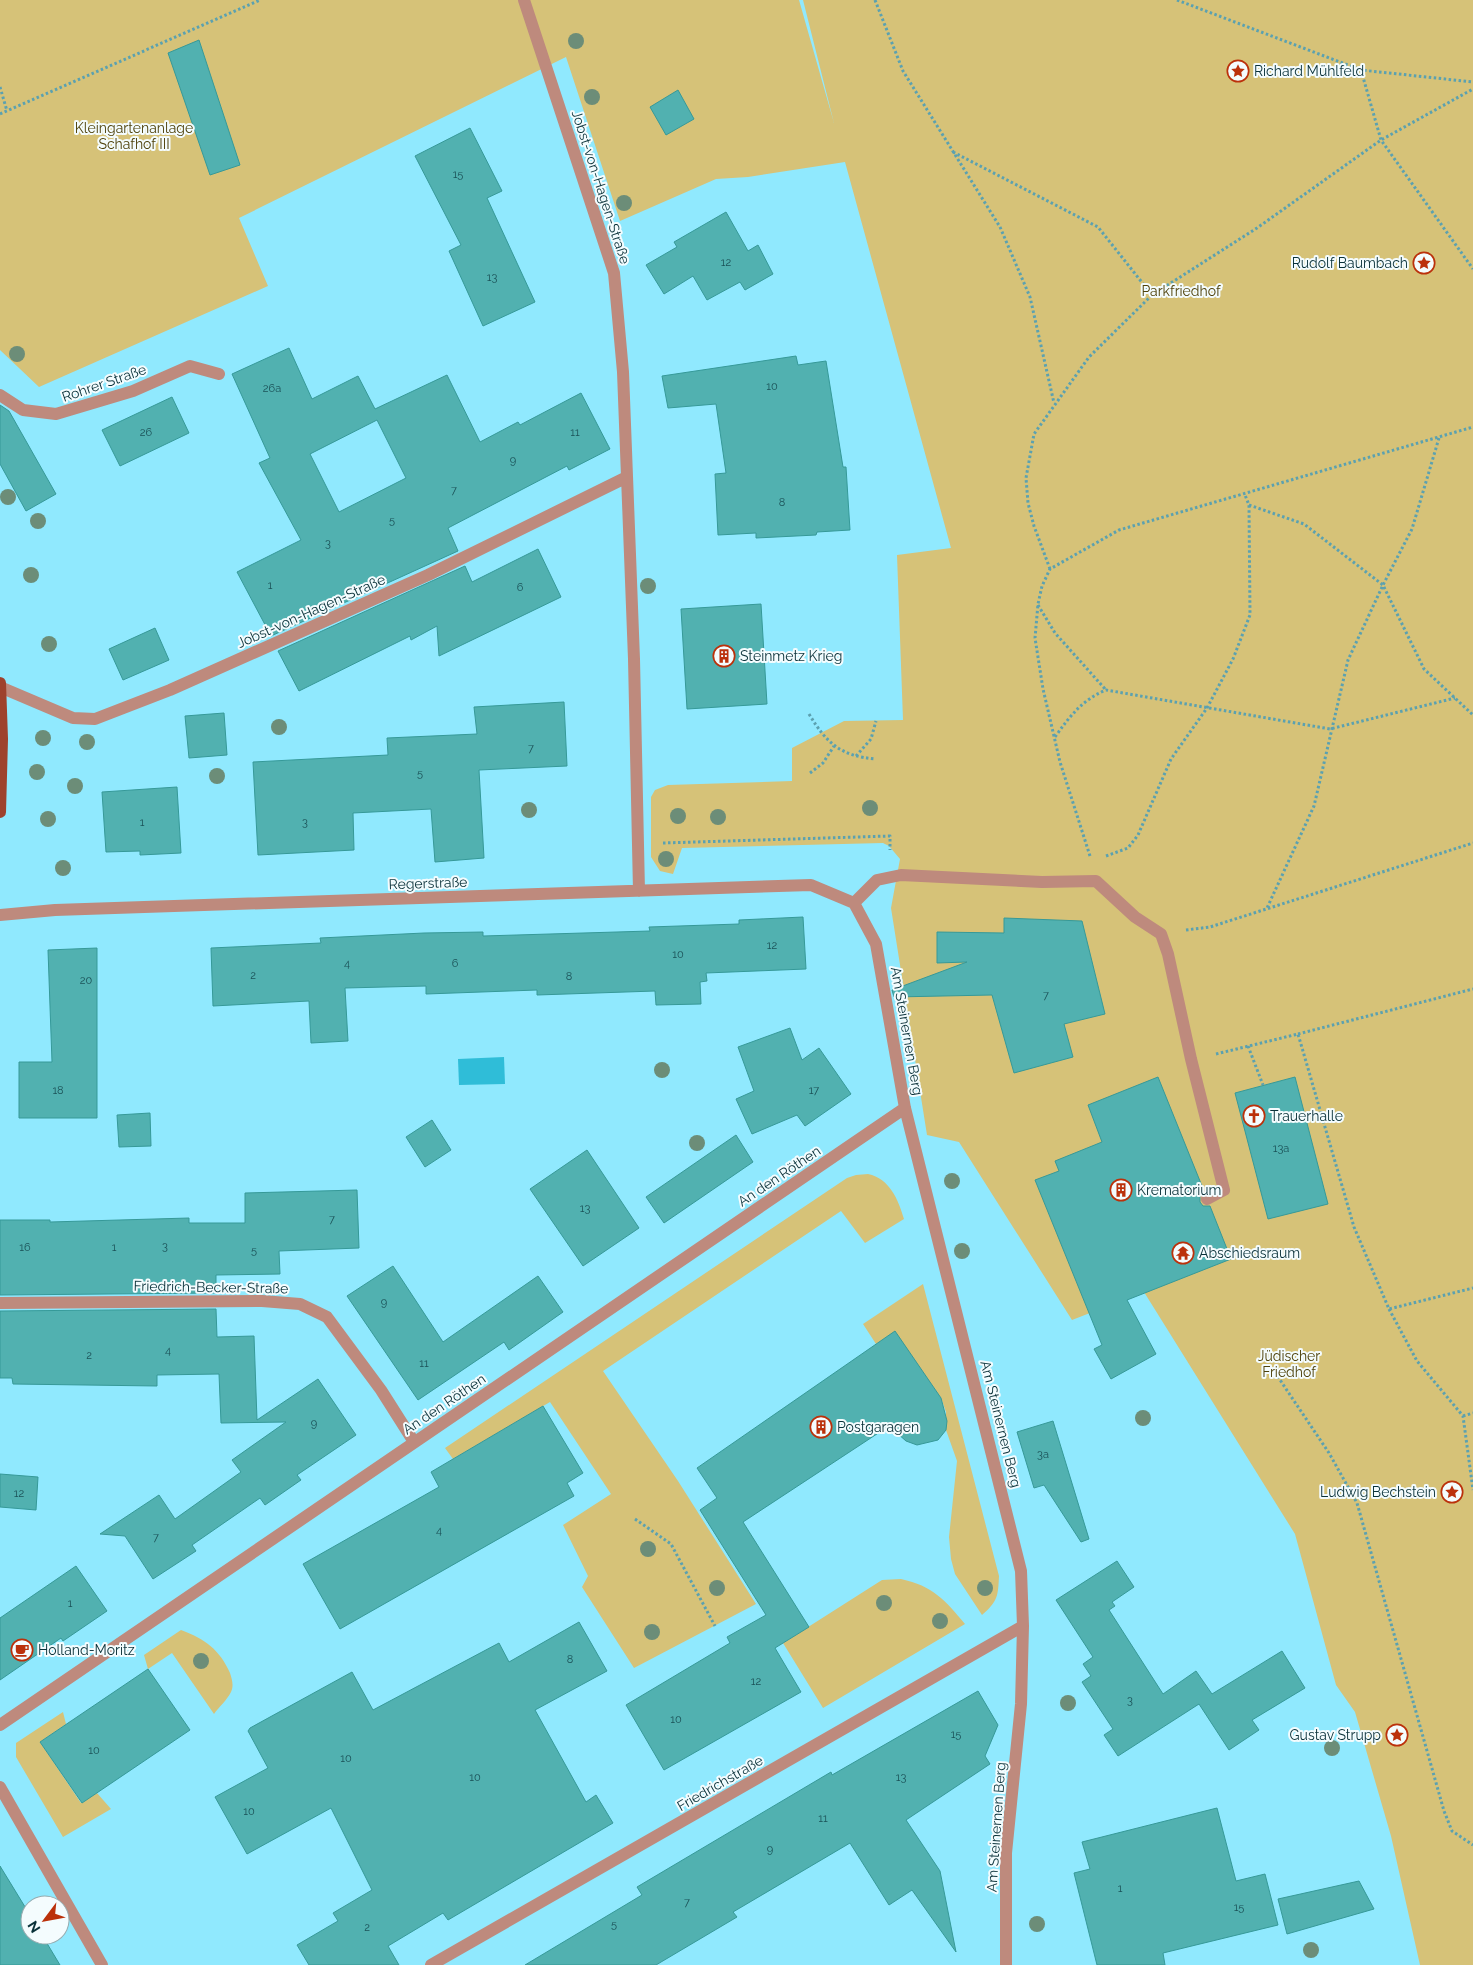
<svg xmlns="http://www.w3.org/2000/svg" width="1473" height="1965" font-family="Raleway,sans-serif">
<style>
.green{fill:#d6c278}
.water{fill:#2fbdd8}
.building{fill:#51b1b0;stroke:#369998;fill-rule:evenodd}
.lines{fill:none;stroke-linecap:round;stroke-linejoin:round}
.path{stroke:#5ba1b0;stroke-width:3;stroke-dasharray:2.5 2.5;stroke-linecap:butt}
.minor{stroke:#be8a7d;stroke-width:12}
.major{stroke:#9e422d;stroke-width:12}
.tree{fill:#6c8d78}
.labels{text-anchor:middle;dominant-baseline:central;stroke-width:4;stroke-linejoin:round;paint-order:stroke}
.number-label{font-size:11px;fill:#1b5157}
.poi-label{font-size:14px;fill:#093139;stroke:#f4fcfe;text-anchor:start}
.park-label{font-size:14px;fill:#4f420b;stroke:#f4fcfe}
.street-label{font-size:14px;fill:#093139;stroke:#f4fcfe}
</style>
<rect width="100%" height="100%" fill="#90e9fe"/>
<path class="green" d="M 0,0 L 799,0 L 834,123 L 803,0 L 1473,0 L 1473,1965 L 1420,1965 L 1391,1836 L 1355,1712 L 1336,1685 L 1295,1534 L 1144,1292 L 1072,1320 L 959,1142 L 927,1135 L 891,908 L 900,859 L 889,846 L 883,843 L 682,848 L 673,874 L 660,871 L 651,857 L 651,797 L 655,790 L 668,785 L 792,781 L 792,748 L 844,721 L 903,720 L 897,555 L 951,548 L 845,162 L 748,177 L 716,179 L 620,221 L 566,57 L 239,218 L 268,286 L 39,387 L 0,350 Z
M 868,1174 C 890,1179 898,1199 904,1219 L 865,1243 L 841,1211 L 603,1371 L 678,1481 L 756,1604 L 634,1668 L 582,1587 L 588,1576 L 563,1525 L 611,1494 L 550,1402 L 453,1459 L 445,1448 L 847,1178 L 856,1175 Z
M 923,1284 L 999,1576 C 998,1596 998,1601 982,1615 L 955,1574 L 951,1559 L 949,1537 L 957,1461 L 946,1430 L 946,1412 L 941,1398 L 895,1332 L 876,1344 L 863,1324 Z
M 901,1579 C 933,1586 945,1600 965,1624 L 823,1708 L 783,1643 L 882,1580 Z
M 181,1630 C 205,1639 220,1650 230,1673 C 232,1679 234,1686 231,1692 C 227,1700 219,1707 214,1714 L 172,1653 L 148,1669 L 144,1655 Z
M 63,1712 L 66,1724 L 40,1742 L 81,1803 L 97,1793 L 111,1809 L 63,1837 L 16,1757 L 16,1743 Z"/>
<path class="water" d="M 504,1057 L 505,1084 L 459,1085 L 458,1059 Z"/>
<path class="building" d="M 199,40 L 240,165 L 210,175 L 168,53 Z
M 678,90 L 694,119 L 666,135 L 650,107 Z
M 470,128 L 502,191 L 487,198 L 535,302 L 483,326 L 449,251 L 461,245 L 415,156 Z
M 726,212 L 748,251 L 758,245 L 773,274 L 745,290 L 740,282 L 707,300 L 693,276 L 664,294 L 646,265 L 677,247 L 674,242 Z
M 289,348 L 312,399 L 358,376 L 375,409 L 447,375 L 480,442 L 518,422 L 520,425 L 581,393 L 610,449 L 569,470 L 567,466 L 448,528 L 458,551 L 271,636 L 237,572 L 301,540 L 259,463 L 270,458 L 232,374 ZM 377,420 L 406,478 L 339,512 L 310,454 Z
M 796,356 L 798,365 L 826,361 L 843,467 L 846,467 L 850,530 L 817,532 L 816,535 L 756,538 L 756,533 L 718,535 L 715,474 L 726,473 L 716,404 L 668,408 L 662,376 Z
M 172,397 L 189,433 L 120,466 L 102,430 Z
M 0,405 L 9,411 L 56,494 L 26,511 L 0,464 Z
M 538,549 L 561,597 L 439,656 L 437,626 L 411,640 L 410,636 L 299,691 L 278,651 L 465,566 L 472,582 Z
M 761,604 L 767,704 L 687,709 L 681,609 Z
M 155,628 L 169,660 L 123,680 L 109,649 Z
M 564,702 L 567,766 L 479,770 L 484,858 L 435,862 L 431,809 L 353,813 L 354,850 L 258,855 L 253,762 L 388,755 L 387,738 L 477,734 L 474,707 Z
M 224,713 L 227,755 L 189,758 L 185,716 Z
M 177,787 L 181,853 L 140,855 L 140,851 L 106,852 L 102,792 Z
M 803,917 L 806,969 L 706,973 L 707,981 L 700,982 L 701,1004 L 656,1005 L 655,991 L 537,995 L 537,990 L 426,994 L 426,986 L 345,988 L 348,1041 L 311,1043 L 309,1001 L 213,1006 L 211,948 L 321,943 L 320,938 L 424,933 L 483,932 L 483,936 L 650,931 L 649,927 L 739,924 L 739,920 Z
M 1004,918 L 1082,921 L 1105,1014 L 1064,1024 L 1073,1057 L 1014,1073 L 992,995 L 894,997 L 892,990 L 967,962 L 937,963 L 937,932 L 1004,933 Z
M 97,948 L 97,1118 L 19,1118 L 19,1062 L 52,1062 L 48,950 Z
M 790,1028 L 802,1060 L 819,1048 L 851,1094 L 805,1126 L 797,1115 L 752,1134 L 736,1099 L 754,1091 L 738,1047 Z
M 1158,1077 L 1204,1191 L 1200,1195 L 1200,1202 L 1203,1206 L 1210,1206 L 1231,1259 L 1127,1300 L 1156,1354 L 1111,1379 L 1094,1349 L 1102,1345 L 1035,1180 L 1059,1171 L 1055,1161 L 1102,1142 L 1088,1105 Z
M 1295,1077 L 1328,1204 L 1268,1219 L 1235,1093 Z
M 150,1113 L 151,1146 L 119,1147 L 117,1115 Z
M 432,1120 L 451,1150 L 425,1167 L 406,1137 Z
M 736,1135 L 753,1162 L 664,1223 L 646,1197 Z
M 587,1150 L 639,1228 L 583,1266 L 530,1189 Z
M 357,1190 L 359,1248 L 279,1251 L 280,1274 L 216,1275 L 216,1293 L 0,1295 L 0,1220 L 50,1220 L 50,1222 L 189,1218 L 189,1223 L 245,1223 L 245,1193 Z
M 393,1266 L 443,1342 L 538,1276 L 563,1312 L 509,1350 L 504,1342 L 418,1400 L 347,1296 Z
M 216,1309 L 217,1337 L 254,1336 L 257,1420 L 318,1379 L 356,1435 L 297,1475 L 301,1480 L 265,1505 L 260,1498 L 192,1545 L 196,1551 L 153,1579 L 125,1536 L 100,1534 L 159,1495 L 175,1519 L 241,1472 L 232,1460 L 286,1422 L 221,1423 L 219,1374 L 157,1375 L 157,1386 L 13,1384 L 12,1378 L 0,1378 L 0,1311 Z
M 895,1331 L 941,1398 L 947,1421 L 946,1430 L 938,1440 L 917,1445 L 906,1441 L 889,1426 L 743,1522 L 809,1627 L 775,1648 L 801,1692 L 664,1770 L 626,1705 L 730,1643 L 727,1637 L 766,1615 L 700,1510 L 717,1498 L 697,1468 Z
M 543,1406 L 583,1473 L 567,1483 L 574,1496 L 340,1629 L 303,1564 L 439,1487 L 431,1472 Z
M 1053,1421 L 1089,1539 L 1081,1542 L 1044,1485 L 1034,1488 L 1017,1432 Z
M 0,1474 L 38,1477 L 36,1510 L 0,1507 Z
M 1117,1561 L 1134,1587 L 1112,1602 L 1115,1606 L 1109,1610 L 1163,1694 L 1196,1671 L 1212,1694 L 1282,1651 L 1305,1688 L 1252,1720 L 1259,1730 L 1229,1750 L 1199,1704 L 1118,1756 L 1104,1735 L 1113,1729 L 1082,1682 L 1091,1676 L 1083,1664 L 1093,1657 L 1056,1600 Z
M 76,1566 L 107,1611 L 63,1641 L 61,1638 L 0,1680 L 0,1618 Z
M 579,1622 L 607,1671 L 535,1710 L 586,1802 L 596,1795 L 613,1823 L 448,1920 L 443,1913 L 388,1946 L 399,1965 L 309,1965 L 297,1945 L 338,1921 L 333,1913 L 372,1890 L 331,1808 L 247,1854 L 215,1797 L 268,1768 L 248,1731 L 250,1728 L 352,1672 L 373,1710 L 499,1643 L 509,1662 Z
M 148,1669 L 190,1730 L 82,1803 L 40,1742 Z
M 978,1691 L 998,1725 L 985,1756 L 990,1764 L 906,1820 L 940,1871 L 956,1952 L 912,1890 L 889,1905 L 850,1843 L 733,1912 L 737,1917 L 656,1965 L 525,1965 L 642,1895 L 637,1887 L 831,1772 L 832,1775 Z
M 1217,1808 L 1236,1881 L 1265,1874 L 1278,1925 L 1163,1953 L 1165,1965 L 1097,1965 L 1074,1873 L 1090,1869 L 1082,1842 Z
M 0,1866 L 30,1915 L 30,1935 L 42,1935 L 60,1965 L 0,1965 Z
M 1359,1881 L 1374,1909 L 1287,1934 L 1278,1899 Z"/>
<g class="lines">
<path class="path" d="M 875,0 L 903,71 L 1000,227 L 1030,297 L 1054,403
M 1177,0 L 1361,70 L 1473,82
M 1361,70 L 1381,140 L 1473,269
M 0,87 L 7,111
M 0,114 L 260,0
M 953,152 L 1098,227 L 1152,295
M 1439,438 L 1412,529 L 1383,585 L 1424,669 L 1473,715
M 1249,505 L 1304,524 L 1383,585 L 1348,660 L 1314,806 L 1267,908
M 1050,569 L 1034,526 L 1028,503 L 1026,478 L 1034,434 L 1089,357 L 1152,295 L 1257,228 L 1381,140 L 1473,89
M 1038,605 L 1055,633 L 1106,690
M 809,714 C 827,744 841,756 876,759
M 1055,737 C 1070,716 1082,700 1106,690 L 1330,729 L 1455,698
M 856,756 L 871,739 L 876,721
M 810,773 L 823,763 L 834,746
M 663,843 L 890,836 L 890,850
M 1090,856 L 1060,762 L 1043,689 L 1035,638 L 1038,604 L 1042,586 L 1050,569 L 1119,530 L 1473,427
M 1106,856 L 1128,848 L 1138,835 L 1171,759 L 1207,708 L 1233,659 L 1250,615 L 1249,505 L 1245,495
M 1186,930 L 1210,927 L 1473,843
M 1298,1034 L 1473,989
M 1248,1046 L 1263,1085
M 1216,1054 L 1298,1034 L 1354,1227 L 1389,1309 L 1473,1288
M 1389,1309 L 1417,1361 L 1463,1416 L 1473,1490
M 1272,1368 L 1329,1453 L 1357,1503 L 1444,1811 L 1452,1831 L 1473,1845
M 1463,1416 L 1473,1413
M 635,1519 L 671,1544 L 715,1626"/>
<path class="minor" d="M 524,0 L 614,273 L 623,372 L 634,659 L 639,891
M 0,395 L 23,410 L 56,414 L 133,391 L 190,366 L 219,374
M 0,687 L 73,718 L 95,719 L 170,690 L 428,575 L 625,478
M 854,903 L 876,944 L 905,1108 L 1021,1571 L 1023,1626 L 1021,1704 L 1006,1853 L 1006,1965
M 854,903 L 877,880 L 901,875 L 1042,882 L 1096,881 L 1135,917 L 1161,934 L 1168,954 L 1191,1059 L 1224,1190 L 1207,1199
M 0,915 L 55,910 L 811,885 L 854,903
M 0,1303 L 262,1301 L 300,1304 L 327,1317 L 381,1390 L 414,1442
M 0,1725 L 905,1108
M 0,1787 L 102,1965
M 431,1965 L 1023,1626"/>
<path class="major" d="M 0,683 L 2,739 L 0,812"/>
</g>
<g class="tree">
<circle cx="576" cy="41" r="8"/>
<circle cx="592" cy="97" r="8"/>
<circle cx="624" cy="203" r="8"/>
<circle cx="17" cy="354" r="8"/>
<circle cx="8" cy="497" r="8"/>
<circle cx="38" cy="521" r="8"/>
<circle cx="31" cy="575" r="8"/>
<circle cx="648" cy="586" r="8"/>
<circle cx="49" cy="644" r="8"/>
<circle cx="279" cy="727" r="8"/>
<circle cx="43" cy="738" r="8"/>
<circle cx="87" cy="742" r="8"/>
<circle cx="37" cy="772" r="8"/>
<circle cx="217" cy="776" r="8"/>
<circle cx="75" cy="786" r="8"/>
<circle cx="870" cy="808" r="8"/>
<circle cx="529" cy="810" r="8"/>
<circle cx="678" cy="816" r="8"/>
<circle cx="718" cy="817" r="8"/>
<circle cx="48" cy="819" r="8"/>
<circle cx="666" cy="859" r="8"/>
<circle cx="63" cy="868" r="8"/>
<circle cx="662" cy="1070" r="8"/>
<circle cx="697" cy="1143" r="8"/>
<circle cx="952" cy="1181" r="8"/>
<circle cx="962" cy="1251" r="8"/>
<circle cx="1143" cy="1418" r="8"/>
<circle cx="648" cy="1549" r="8"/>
<circle cx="717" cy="1588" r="8"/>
<circle cx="985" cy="1588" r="8"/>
<circle cx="884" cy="1603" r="8"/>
<circle cx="940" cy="1621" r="8"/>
<circle cx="652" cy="1632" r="8"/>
<circle cx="201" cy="1661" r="8"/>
<circle cx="1068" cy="1703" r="8"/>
<circle cx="1332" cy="1748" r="8"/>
<circle cx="1037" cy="1924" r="8"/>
<circle cx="1311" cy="1950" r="8"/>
</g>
<defs>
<g id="sight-ring" transform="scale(1.125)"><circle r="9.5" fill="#f4fcfe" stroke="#bb310b" stroke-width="1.5"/><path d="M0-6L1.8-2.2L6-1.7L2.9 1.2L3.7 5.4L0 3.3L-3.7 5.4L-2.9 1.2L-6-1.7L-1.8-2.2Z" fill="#bb310b"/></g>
<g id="building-ring" transform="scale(1.125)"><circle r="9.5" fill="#f4fcfe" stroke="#bb310b" stroke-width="1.5"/><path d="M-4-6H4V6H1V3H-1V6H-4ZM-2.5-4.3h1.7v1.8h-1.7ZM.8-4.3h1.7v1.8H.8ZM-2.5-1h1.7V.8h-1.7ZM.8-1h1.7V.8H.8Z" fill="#bb310b"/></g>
<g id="church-ring" transform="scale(1.125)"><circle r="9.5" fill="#f4fcfe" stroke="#bb310b" stroke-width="1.5"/><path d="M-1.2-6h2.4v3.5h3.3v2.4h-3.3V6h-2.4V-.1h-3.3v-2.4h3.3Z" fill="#bb310b"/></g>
<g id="temple-ring" transform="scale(1.125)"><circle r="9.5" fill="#f4fcfe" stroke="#bb310b" stroke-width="1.5"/><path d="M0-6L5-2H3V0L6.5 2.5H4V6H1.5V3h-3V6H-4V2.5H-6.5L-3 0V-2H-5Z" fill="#bb310b"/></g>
<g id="cafe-ring" transform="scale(1.125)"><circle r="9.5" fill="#f4fcfe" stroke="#bb310b" stroke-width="1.5"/><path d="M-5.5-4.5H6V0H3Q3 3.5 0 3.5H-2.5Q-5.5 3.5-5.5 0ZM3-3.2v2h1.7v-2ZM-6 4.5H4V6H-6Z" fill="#bb310b"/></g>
</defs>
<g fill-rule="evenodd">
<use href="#sight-ring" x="1238" y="71"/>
<use href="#sight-ring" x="1424" y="263"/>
<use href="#building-ring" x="724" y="656"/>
<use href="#church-ring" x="1254" y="1116"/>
<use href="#building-ring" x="1121" y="1190"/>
<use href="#temple-ring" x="1183" y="1253"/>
<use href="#building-ring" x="821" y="1427"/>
<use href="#sight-ring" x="1452" y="1492"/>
<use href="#cafe-ring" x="22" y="1650"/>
<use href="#sight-ring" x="1397" y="1735"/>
</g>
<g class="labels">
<g class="number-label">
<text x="458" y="174">15</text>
<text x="726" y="262">12</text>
<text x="492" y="277">13</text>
<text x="772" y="386">10</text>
<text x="272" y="388">26a</text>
<text x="146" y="432">26</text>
<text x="575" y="432">11</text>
<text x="513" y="460">9</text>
<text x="454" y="490">7</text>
<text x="782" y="502">8</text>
<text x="392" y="520">5</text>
<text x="328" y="543">3</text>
<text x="270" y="585">1</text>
<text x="520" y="587">6</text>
<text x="531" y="748">7</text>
<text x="420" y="773">5</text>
<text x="142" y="822">1</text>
<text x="305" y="822">3</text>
<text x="772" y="945">12</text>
<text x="678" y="954">10</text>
<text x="347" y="963">4</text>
<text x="455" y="963">6</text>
<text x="253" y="975">2</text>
<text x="569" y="976">8</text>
<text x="86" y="980">20</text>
<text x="1046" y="995">7</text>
<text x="58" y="1090">18</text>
<text x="814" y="1090">17</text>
<text x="1281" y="1148">13a</text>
<text x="585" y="1208">13</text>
<text x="332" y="1219">7</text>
<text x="165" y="1246">3</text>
<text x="25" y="1247">16</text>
<text x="114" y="1247">1</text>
<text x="254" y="1250">5</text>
<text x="384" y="1302">9</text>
<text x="168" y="1350">4</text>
<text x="89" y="1355">2</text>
<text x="424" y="1363">11</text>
<text x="314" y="1423">9</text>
<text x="1043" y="1454">3a</text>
<text x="19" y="1493">12</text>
<text x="439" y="1530">4</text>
<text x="156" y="1537">7</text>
<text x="70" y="1603">1</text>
<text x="570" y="1659">8</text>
<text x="756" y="1681">12</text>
<text x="1130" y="1700">3</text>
<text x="676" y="1719">10</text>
<text x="956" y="1734">15</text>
<text x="94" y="1750">10</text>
<text x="346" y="1758">10</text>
<text x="475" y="1777">10</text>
<text x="901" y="1777">13</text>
<text x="249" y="1811">10</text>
<text x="823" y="1818">11</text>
<text x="770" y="1849">9</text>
<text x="1120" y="1888">1</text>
<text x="687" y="1902">7</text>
<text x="1239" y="1907">15</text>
<text x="614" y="1924">5</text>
<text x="367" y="1927">2</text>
</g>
<g class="poi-label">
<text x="1254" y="71">Richard Mühlfeld</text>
<text x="1408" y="263" text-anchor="end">Rudolf Baumbach</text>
<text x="740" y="656">Steinmetz Krieg</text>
<text x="1270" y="1116">Trauerhalle</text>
<text x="1137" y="1190">Krematorium</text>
<text x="1199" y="1253">Abschiedsraum</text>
<text x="837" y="1427">Postgaragen</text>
<text x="1436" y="1492" text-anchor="end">Ludwig Bechstein</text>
<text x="38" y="1650">Holland-Moritz</text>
<text x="1381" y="1735" text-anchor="end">Gustav Strupp</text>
</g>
<g class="park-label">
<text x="134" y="128">Kleingartenanlage<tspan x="134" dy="16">Schafhof III</tspan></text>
<text x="1181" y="291">Parkfriedhof</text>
<text x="1289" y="1356">Jüdischer<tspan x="1289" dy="16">Friedhof</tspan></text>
</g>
<g class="street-label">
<text transform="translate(601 187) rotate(72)">Jobst-von-Hagen-Straße</text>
<text transform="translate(104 383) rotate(-19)">Rohrer Straße</text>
<text transform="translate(311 611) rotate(-24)">Jobst-von-Hagen-Straße</text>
<text transform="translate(428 883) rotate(-2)">Regerstraße</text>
<text transform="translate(907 1031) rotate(80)">Am Steinernen Berg</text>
<text transform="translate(779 1176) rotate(-34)">An den Röthen</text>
<text transform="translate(211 1287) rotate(1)">Friedrich-Becker-Straße</text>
<text transform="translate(444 1404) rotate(-34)">An den Röthen</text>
<text transform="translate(1001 1424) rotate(76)">Am Steinernen Berg</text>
<text transform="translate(720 1783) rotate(-30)">Friedrichstraße</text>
<text transform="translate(996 1827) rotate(-86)">Am Steinernen Berg</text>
</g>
</g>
<g transform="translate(45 1920) rotate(238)"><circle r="24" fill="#f4fcfe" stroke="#96abaf"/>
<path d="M0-4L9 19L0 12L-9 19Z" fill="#bb310b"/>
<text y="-8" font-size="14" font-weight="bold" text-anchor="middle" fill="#093139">N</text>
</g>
</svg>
